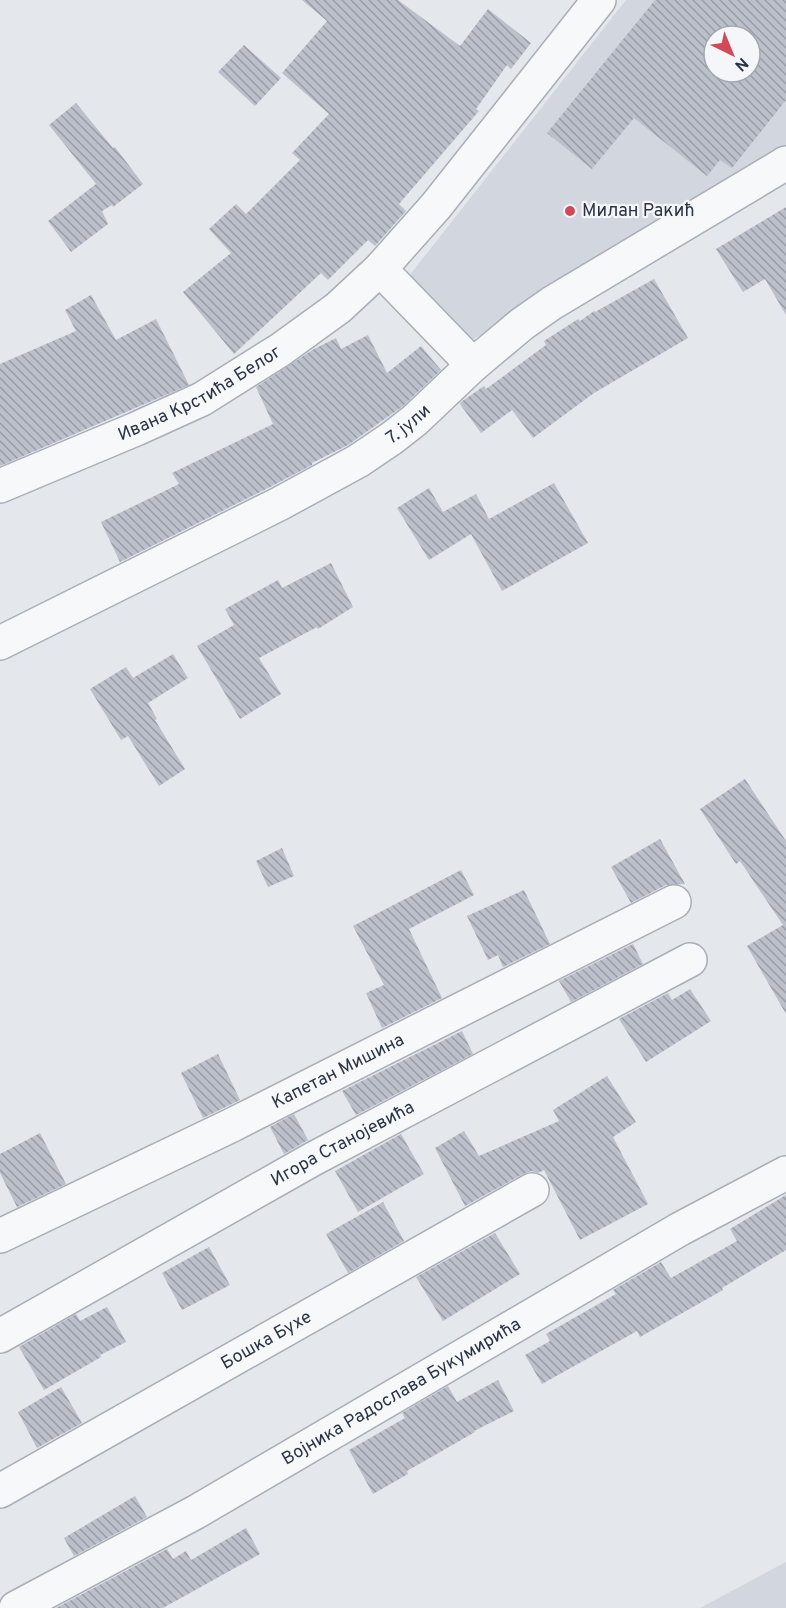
<svg xmlns="http://www.w3.org/2000/svg" width="786" height="1608" font-family="Overpass,sans-serif">
<style>
.built{fill:#d2d6de;fill-rule:evenodd}
.building{fill:url(#building-back-hatch);fill-rule:evenodd}
.lines{fill:none;stroke-linecap:round;stroke-linejoin:round}
.minor-casing{stroke:#a9aeb7;stroke-width:36}
.minor{stroke:#f7f8fa;stroke-width:33}
.poi-dot{fill:#d1495b;stroke:#f4f6f9;stroke-width:2}
.labels{text-anchor:middle;dominant-baseline:central;stroke-width:4.5;stroke-linejoin:round;paint-order:stroke}
.poi-label{font-size:18px;fill:#2b3445;stroke:#f4f6f9;text-anchor:start}
.street-label{font-size:18px;fill:#2b3445;stroke:#f4f6f9}
</style>
<defs>
<pattern id="building-back-hatch" width="6" height="6" patternUnits="userSpaceOnUse" patternTransform="scale(1.5)"><rect width="6" height="6" fill="#bbc0ca"/><path d="M-1 5l2 2M0 0l6 6M5-1l2 2" fill="none" stroke="#989da6"/></pattern>
</defs>
<rect width="100%" height="100%" fill="#e4e7ec"/>
<path class="built" d="M 626,0 L 786,0 L 786,146 L 472,340 L 409,276 ZM 714,36 L 750,36 L 750,72 L 714,72 Z
M 786,1562 L 786,1608 L 700,1608 Z"/>
<path class="building" d="M 302,0 L 398,0 L 460,46 L 488,9 L 531,43 L 511,69 L 507,65 L 476,109 L 479,111 L 399,204 L 406,211 L 375,246 L 368,240 L 328,280 L 321,273 L 234,354 L 183,292 L 231,253 L 209,229 L 236,204 L 246,214 L 300,160 L 292,153 L 329,114 L 282,73 L 327,21 Z
M 655,0 L 786,0 L 786,100 L 732,168 L 720,160 L 707,176 L 634,118 L 592,169 L 547,133 ZM 714,36 L 750,36 L 750,72 L 714,72 Z
M 244,45 L 281,78 L 255,106 L 218,72 Z
M 76,103 L 113,148 L 115,147 L 143,184 L 113,207 L 112,205 L 102,211 L 108,224 L 71,252 L 48,221 L 96,184 L 49,125 Z
M 786,207 L 786,315 L 765,279 L 743,292 L 716,249 Z
M 654,279 L 688,338 L 594,393 L 533,438 L 512,410 L 481,433 L 460,404 L 461,402 L 484,386 L 486,389 L 546,345 L 544,341 L 578,319 L 580,321 L 594,311 L 595,312 Z
M 91,295 L 116,340 L 156,319 L 189,385 L 0,466 L 0,364 L 76,331 L 65,310 Z
M 368,335 L 387,373 L 421,346 L 441,370 L 403,406 L 348,445 L 312,463 L 312,465 L 270,487 L 120,562 L 101,522 L 179,484 L 172,473 L 273,424 L 256,387 L 314,349 L 336,338 L 341,349 Z
M 554,483 L 588,543 L 502,591 L 471,534 L 429,560 L 397,508 L 429,488 L 443,512 L 476,494 L 489,519 Z
M 331,563 L 353,607 L 318,629 L 317,627 L 259,658 L 281,694 L 240,719 L 197,646 L 234,625 L 225,609 L 278,580 L 282,588 Z
M 173,654 L 188,678 L 148,703 L 157,719 L 155,720 L 185,769 L 159,786 L 128,736 L 121,740 L 90,689 L 126,667 L 133,678 Z
M 745,779 L 786,841 L 786,1014 L 747,946 L 783,925 L 740,861 L 736,864 L 700,809 Z
M 660,839 L 685,884 L 666,885 L 631,903 L 611,867 Z
M 282,848 L 294,876 L 268,887 L 256,861 Z
M 461,870 L 474,895 L 409,929 L 442,998 L 382,1028 L 366,993 L 384,985 L 353,926 Z
M 524,890 L 550,944 L 503,967 L 498,955 L 488,960 L 467,916 Z
M 633,944 L 643,964 L 571,1002 L 559,981 Z
M 690,989 L 711,1021 L 646,1062 L 619,1019 L 668,993 L 672,1000 Z
M 462,1031 L 473,1054 L 356,1115 L 342,1091 Z
M 218,1054 L 240,1100 L 203,1118 L 181,1073 Z
M 607,1076 L 636,1122 L 613,1137 L 648,1204 L 580,1240 L 544,1170 L 538,1173 L 532,1171 L 523,1174 L 465,1206 L 435,1148 L 464,1131 L 479,1156 L 559,1121 L 553,1110 Z
M 294,1114 L 308,1140 L 284,1154 L 270,1127 Z
M 40,1133 L 66,1184 L 17,1207 L 0,1173 L 0,1154 Z
M 401,1134 L 424,1174 L 358,1212 L 335,1171 Z
M 786,1195 L 786,1250 L 722,1288 L 723,1290 L 640,1337 L 637,1331 L 542,1384 L 525,1355 L 550,1341 L 546,1334 L 616,1294 L 613,1290 L 661,1262 L 671,1278 L 737,1241 L 730,1229 Z
M 383,1202 L 404,1241 L 348,1273 L 326,1234 Z
M 495,1233 L 520,1274 L 443,1321 L 416,1277 Z
M 209,1247 L 230,1285 L 182,1310 L 162,1273 Z
M 107,1307 L 126,1342 L 100,1355 L 101,1357 L 44,1390 L 19,1347 L 76,1314 L 80,1321 Z
M 498,1380 L 514,1411 L 474,1431 L 475,1432 L 407,1471 L 408,1474 L 373,1494 L 349,1450 L 405,1418 L 402,1413 L 448,1386 L 457,1402 Z
M 61,1387 L 82,1423 L 37,1448 L 18,1412 Z
M 135,1496 L 147,1517 L 74,1556 L 64,1538 Z
M 246,1528 L 260,1554 L 163,1608 L 56,1608 L 167,1549 L 173,1559 L 186,1551 L 191,1560 Z"/>
<g class="lines">
<g class="minor-casing">
<g id="minor">
<path d="M 380,269 L 473,365"/>
<path id="s1" d="M 0,486 L 136,429 L 202,399 L 280,350 L 338,308 L 380,269 L 436,206 L 599,0"/>
<path id="s2" d="M 0,643 L 279,504 L 358,461 L 392,438 L 415,420 L 473,365 L 522,324 L 552,303 L 786,163"/>
<path id="s3" d="M 0,1236 L 230,1126 L 674,902"/>
<path id="s4" d="M 0,1336 L 313,1159 L 690,960"/>
<path id="s5" d="M 0,1491 L 532,1190"/>
<path id="s6" d="M 16,1608 L 196,1512 L 680,1229 L 786,1173"/>
</g>
</g>
<use href="#minor" class="minor"/>
</g>
<circle class="poi-dot" cx="570" cy="211" r="6"/>
<g class="labels">
<g class="poi-label">
<text x="582" y="211">Милан Ракић</text>
</g>
<g class="street-label">
<text stroke="none"><textPath href="#s1" startOffset="220">Ивана Крстића Белог</textPath></text>
<text stroke="none"><textPath href="#s2" startOffset="464">7. јули</textPath></text>
<text stroke="none"><textPath href="#s3" startOffset="376">Капетан Мишина</textPath></text>
<text stroke="none"><textPath href="#s4" startOffset="393">Игора Станојевића</textPath></text>
<text stroke="none"><textPath href="#s5" startOffset="306">Бошка Бухе</textPath></text>
<text stroke="none"><textPath href="#s6" startOffset="442">Војника Радослава Букумирића</textPath></text>
</g>
</g>
<g transform="translate(732 54) rotate(137)"><circle r="28" fill="#f4f6f9" stroke="#a4a8b1" stroke-width="1.5"/>
<path d="M0-4.5L10 22L0 15L-10 22Z" fill="#d1495b"/>
<text y="-9" font-size="16" font-weight="bold" text-anchor="middle" fill="#2b3445">N</text>
</g>
</svg>
